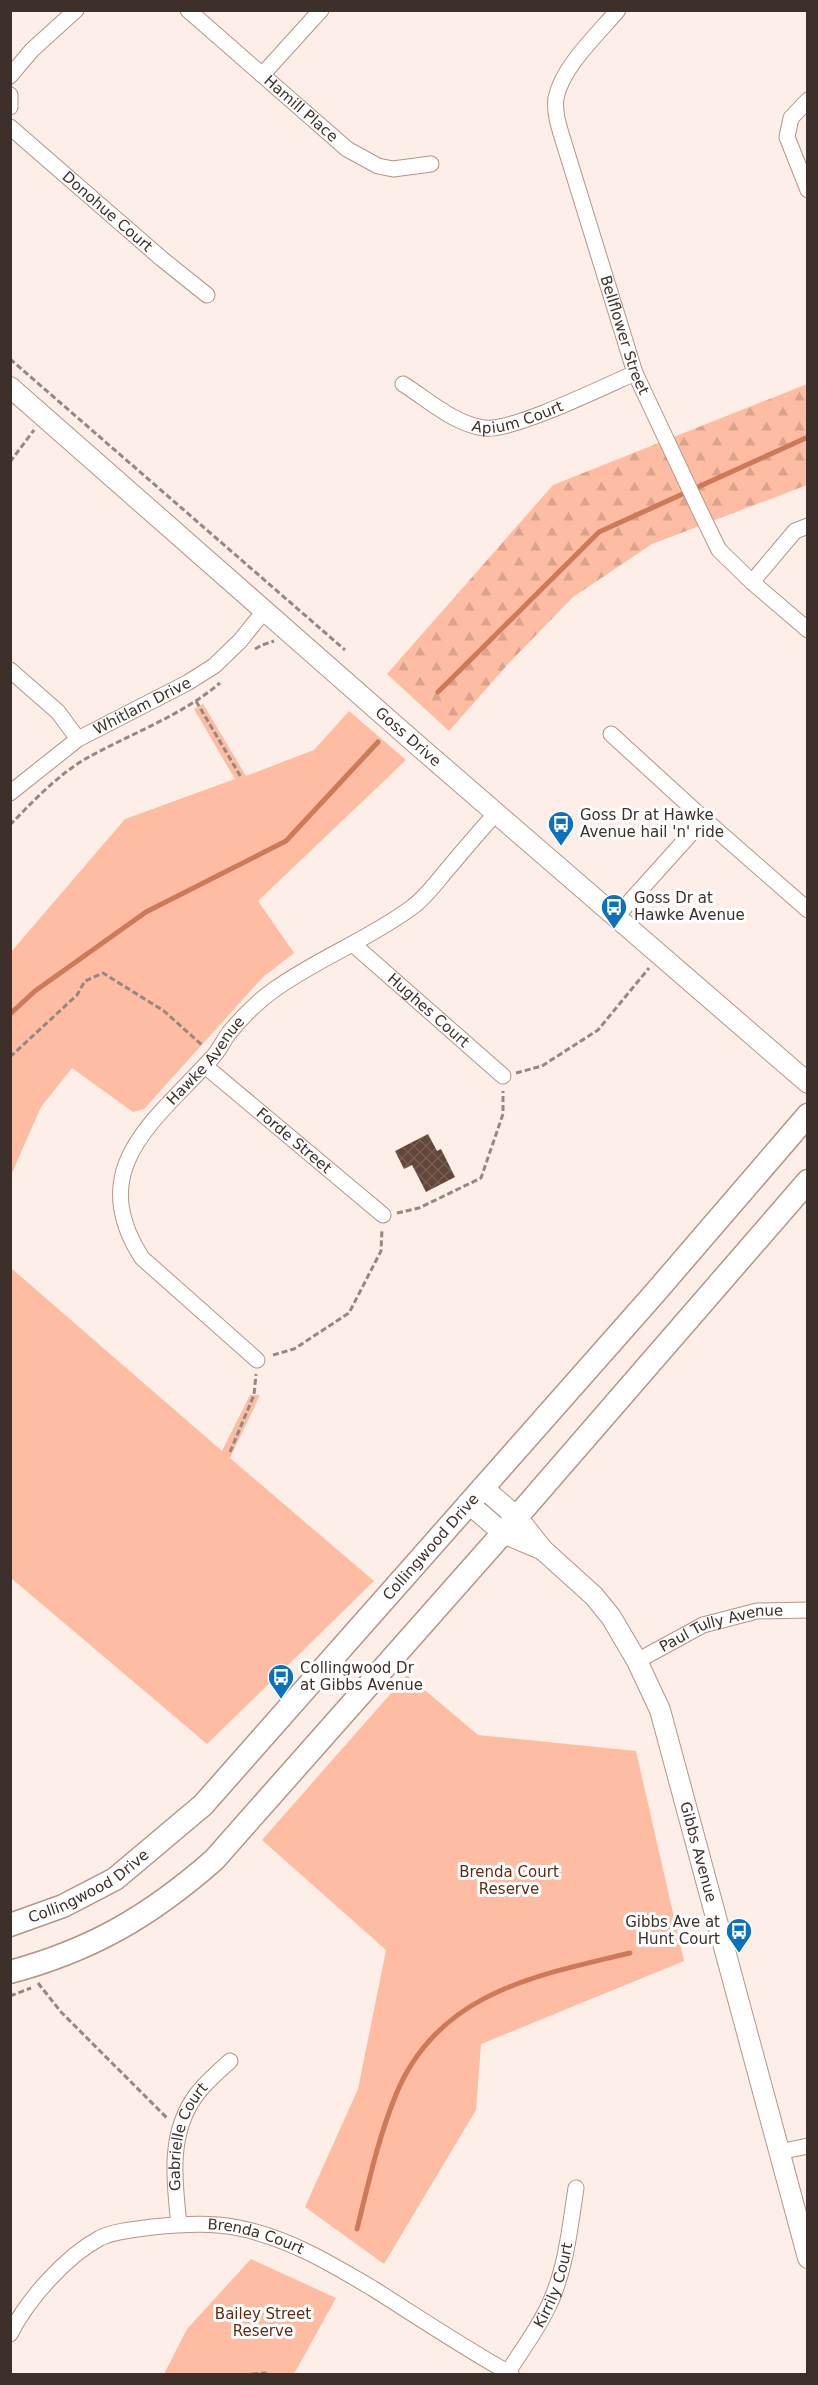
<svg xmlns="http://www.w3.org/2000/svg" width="818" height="2385" font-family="'DejaVu Sans',sans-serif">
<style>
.green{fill:#febda3}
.forest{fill:url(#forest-firs)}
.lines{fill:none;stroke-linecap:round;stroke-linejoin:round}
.stream{stroke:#cd7a58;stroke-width:5}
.building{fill:url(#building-cross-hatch)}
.minor-casing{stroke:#b69487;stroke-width:17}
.tertiary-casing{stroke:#b69487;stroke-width:22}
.secondary-casing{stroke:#b69487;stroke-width:25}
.path{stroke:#958781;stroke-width:3;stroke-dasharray:6 3;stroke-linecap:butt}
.minor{stroke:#fff;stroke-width:15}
.tertiary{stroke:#fff;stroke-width:20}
.secondary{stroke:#fff;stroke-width:22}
.labels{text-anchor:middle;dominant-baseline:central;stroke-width:6;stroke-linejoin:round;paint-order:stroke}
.street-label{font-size:15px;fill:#3d2f29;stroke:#fff}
.poi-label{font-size:15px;fill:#3d2f29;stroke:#fff;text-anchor:start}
.park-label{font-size:15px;fill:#602a12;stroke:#fff}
</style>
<defs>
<pattern id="forest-firs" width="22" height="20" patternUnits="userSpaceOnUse" patternTransform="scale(1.5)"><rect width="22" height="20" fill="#febda3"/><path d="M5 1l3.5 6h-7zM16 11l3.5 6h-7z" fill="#dba38c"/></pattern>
<pattern id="building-cross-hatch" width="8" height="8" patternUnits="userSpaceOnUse" patternTransform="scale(1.5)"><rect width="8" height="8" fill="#634539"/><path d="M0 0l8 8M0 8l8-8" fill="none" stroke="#775e54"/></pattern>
</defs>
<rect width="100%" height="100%" fill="#fdeee8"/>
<path class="green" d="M 203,704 L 246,776 L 314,750 L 349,711 L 406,760 L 258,901 L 294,953 L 263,977 L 144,1109 L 133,1112 L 72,1068 L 41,1107 L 11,1175 L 11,952 L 125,819 L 235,779 L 194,709 Z
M 11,1268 L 222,1451 L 250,1395 L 260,1395 L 230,1458 L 374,1581 L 207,1744 L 11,1578 Z
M 407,1675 L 478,1735 L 636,1751 L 684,1961 L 481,2044 L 476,2110 L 384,2264 L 305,2207 L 358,2089 L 386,1950 L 262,1840 Z
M 251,2259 L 336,2298 L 294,2374 L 164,2374 L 187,2329 Z"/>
<path class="forest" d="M 807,384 L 807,485 L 652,544 L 573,597 L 509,663 L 449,731 L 387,674 L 553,485 Z"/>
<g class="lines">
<path class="stream" d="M 438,692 L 599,532 L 808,437
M 10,1014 L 35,991 L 146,912 L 286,841 L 378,742
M 357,2229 C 368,2185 378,2139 395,2097 C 436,1993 534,1976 630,1953"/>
</g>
<path class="building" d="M 428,1134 L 437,1151 L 441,1149 L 455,1177 L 426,1192 L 412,1165 L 404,1169 L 395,1151 Z"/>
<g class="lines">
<g class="minor-casing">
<g id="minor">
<path id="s1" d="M 188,10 L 347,149 L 378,166 L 393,169 L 431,164"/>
<path id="s2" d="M 618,10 C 598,34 562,67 556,98 C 554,112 559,127 563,140 L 635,373 L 699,509 L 719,550 L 752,582 L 808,630"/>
<path d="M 262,75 L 321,10"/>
<path d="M 10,76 L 32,50 L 76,10"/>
<path d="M 10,95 L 10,107"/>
<path d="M 808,100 L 791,118 L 787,137 L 808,190"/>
<path id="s3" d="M 10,127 L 162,259 L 207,295"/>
<path id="s4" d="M 403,384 C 427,399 454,424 484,428 C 512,432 605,386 635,373"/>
<path d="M 752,582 L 795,531 L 808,526"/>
<path d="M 10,670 L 58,712 L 78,739"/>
<path d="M 611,734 L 704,819"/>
<path id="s5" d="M 10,793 L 78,739 L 187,683 L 214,666 L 240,641 L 265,610"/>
<path d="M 616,917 L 704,819 L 808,910"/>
<path id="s6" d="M 354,945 L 503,1076"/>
<path id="s7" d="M 205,1066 L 383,1215"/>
<path id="s8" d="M 257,1360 L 142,1258 C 84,1168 155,1121 211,1059 C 219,1051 223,1041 229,1033 C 243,1016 258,1001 275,989 C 319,958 369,939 411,908 C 425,898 435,884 446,871 C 462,852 479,832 496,813"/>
<path id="s9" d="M 637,1661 L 703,1625 L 757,1611 L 808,1610"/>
<path d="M 779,2152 L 808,2146"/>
<path id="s10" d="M 179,2224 C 174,2180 168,2132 197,2094 C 206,2082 219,2071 230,2061"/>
<path id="s11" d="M 10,2334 C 28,2299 65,2257 100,2238 C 114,2231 137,2229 153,2227 C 181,2224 212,2222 239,2228 C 288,2238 330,2263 372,2288 C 418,2317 464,2348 511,2374"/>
<path id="s12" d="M 508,2372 C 521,2351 538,2329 549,2305 C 566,2269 570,2227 576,2188"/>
</g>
</g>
<g class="tertiary-casing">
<g id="tertiary">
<path id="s13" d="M 10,387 L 415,743 L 808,1083"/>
<path id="s14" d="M 482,1487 L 517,1517 L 543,1550 L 594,1596 L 611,1617 L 637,1661 L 660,1710 L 808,2258"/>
<path d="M 468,1503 L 503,1533 L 541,1549"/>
</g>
</g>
<g class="secondary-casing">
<g id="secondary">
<path id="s15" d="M 10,1925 L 63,1906 L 115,1879 L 203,1805 L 654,1294 L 808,1115"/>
<path d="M 10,1972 C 92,1950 150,1916 214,1860 L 503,1533 L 808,1181"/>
</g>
</g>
<path class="path" d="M 10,359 L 345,650
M 10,462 L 34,430
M 255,649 L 262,645 L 274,641
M 196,701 L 241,777
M 10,825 C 32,802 60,773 87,758 C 132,733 181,716 220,683
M 10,1057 L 77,995 L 85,981 L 103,973 L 164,1011 L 202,1045
M 516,1073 L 542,1066 L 598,1030 L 649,968
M 397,1213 L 419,1208 L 481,1178 L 503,1114 L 503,1091
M 273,1355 L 294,1349 L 349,1313 L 381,1251 L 382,1229
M 230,1452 L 254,1395 L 256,1374
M 38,1983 L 61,2012 L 168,2119
M 10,1996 L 31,1988
M 252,2374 L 264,2373 L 268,2374"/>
<use href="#minor" class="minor"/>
<use href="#tertiary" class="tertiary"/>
<use href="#secondary" class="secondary"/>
</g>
<defs>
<g id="bus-pin" transform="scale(1.35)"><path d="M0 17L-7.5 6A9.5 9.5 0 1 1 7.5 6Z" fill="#0a71bd" stroke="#fff"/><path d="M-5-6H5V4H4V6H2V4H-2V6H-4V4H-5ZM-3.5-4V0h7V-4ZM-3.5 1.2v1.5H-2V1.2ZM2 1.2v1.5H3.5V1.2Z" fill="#fff"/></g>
</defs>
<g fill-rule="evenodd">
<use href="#bus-pin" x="561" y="824"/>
<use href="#bus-pin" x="614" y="907"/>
<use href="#bus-pin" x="281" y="1677"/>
<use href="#bus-pin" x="739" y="1931"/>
</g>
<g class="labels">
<g class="street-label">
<text stroke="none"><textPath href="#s1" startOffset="150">Hamill Place</textPath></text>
<text stroke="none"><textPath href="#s3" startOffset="129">Donohue Court</textPath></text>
<text stroke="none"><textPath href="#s2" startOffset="356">Bellflower Street</textPath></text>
<text stroke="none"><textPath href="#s4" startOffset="128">Apium Court</textPath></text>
<text stroke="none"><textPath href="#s5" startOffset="159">Whitlam Drive</textPath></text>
<text stroke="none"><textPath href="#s13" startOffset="530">Goss Drive</textPath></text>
<text stroke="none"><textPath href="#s6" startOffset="99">Hughes Court</textPath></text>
<text stroke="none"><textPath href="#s8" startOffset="384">Hawke Avenue</textPath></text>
<text stroke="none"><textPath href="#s7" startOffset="116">Forde Street</textPath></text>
<text stroke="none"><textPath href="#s15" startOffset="574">Collingwood Drive</textPath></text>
<text stroke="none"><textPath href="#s9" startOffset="92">Paul Tully Avenue</textPath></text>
<text stroke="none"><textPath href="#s14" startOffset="436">Gibbs Avenue</textPath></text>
<text stroke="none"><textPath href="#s15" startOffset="88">Collingwood Drive</textPath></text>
<text stroke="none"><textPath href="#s10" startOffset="90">Gabrielle Court</textPath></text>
<text stroke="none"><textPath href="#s11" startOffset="292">Brenda Court</textPath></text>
<text stroke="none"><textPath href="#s12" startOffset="99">Kirrily Court</textPath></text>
</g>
<g class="poi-label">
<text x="580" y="815">Goss Dr at Hawke<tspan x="580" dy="17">Avenue hail 'n' ride</tspan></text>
<text x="634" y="898">Goss Dr at<tspan x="634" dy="17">Hawke Avenue</tspan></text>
<text x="300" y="1668">Collingwood Dr<tspan x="300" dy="17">at Gibbs Avenue</tspan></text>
<text x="720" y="1922" text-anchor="end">Gibbs Ave at<tspan x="720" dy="17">Hunt Court</tspan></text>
</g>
<g class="park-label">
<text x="509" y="1872">Brenda Court<tspan x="509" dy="17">Reserve</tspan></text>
<text x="263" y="2314">Bailey Street<tspan x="263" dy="17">Reserve</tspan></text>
</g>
</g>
<rect width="818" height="2385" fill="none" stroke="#3d2f29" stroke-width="24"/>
</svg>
